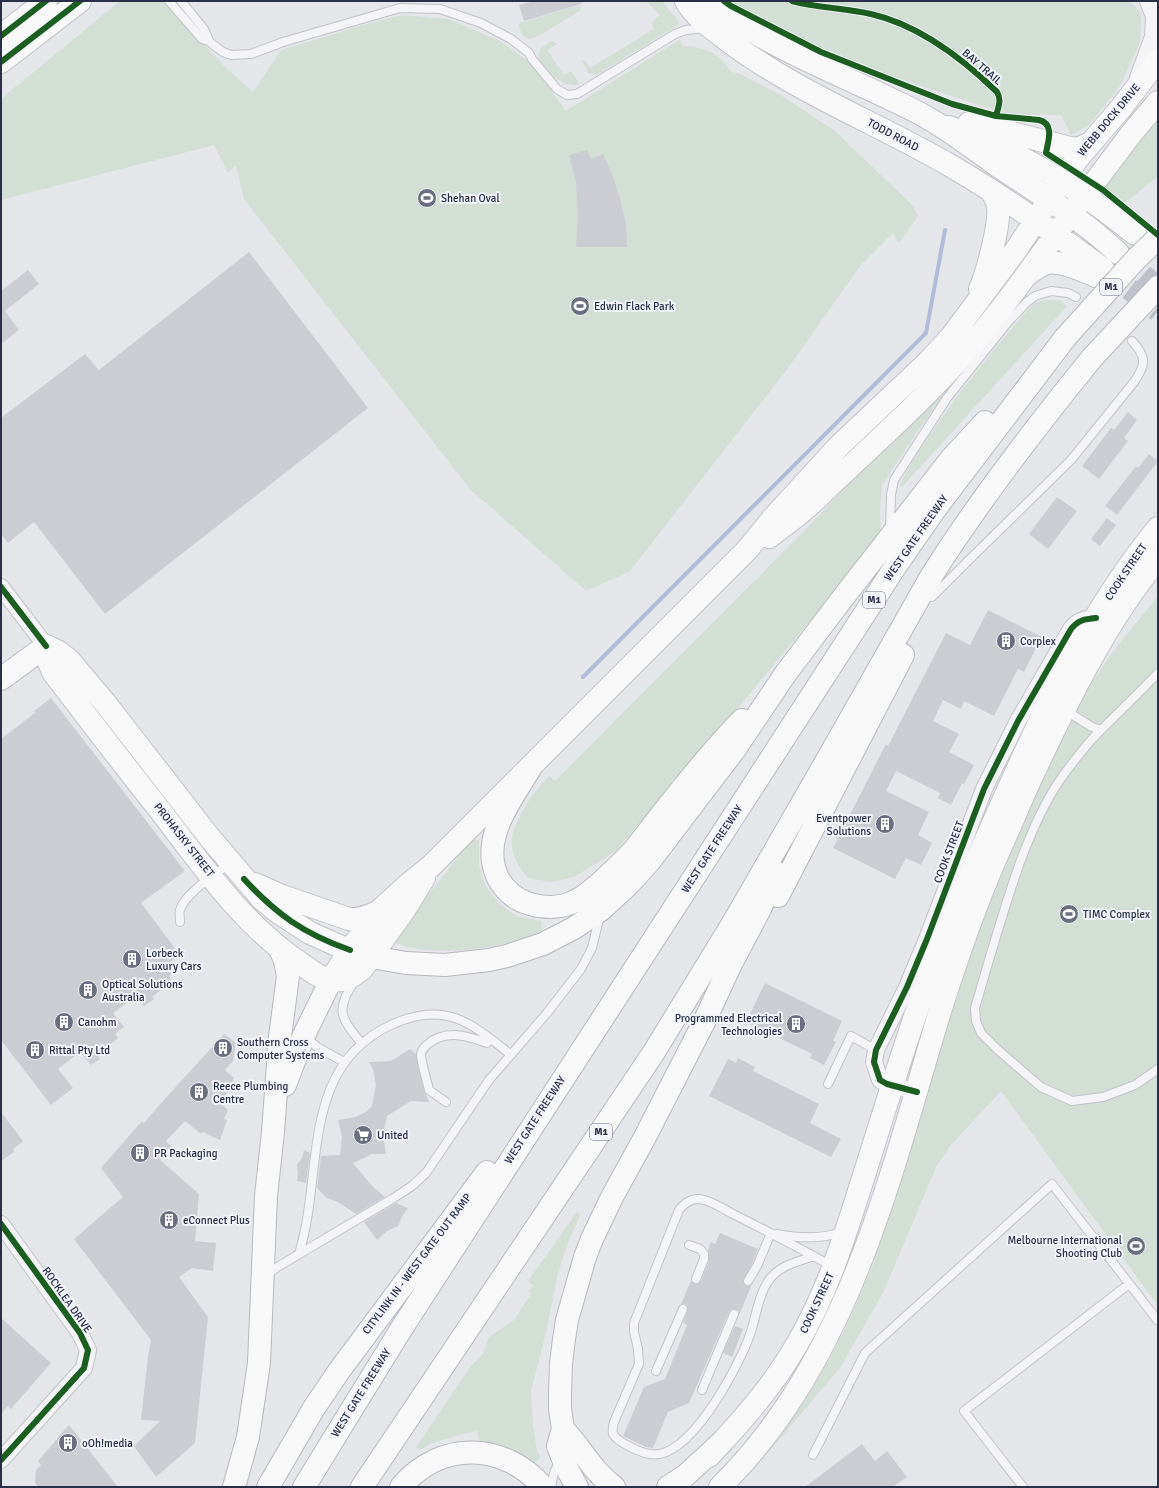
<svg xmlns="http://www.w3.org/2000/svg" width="1159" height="1488" font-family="Signika,sans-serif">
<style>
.green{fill:#d3ded4}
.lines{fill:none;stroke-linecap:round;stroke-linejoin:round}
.stream{stroke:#b0bdd8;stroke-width:4}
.building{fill:#cccdd2}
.primary-tunnel{stroke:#bec1c9;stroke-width:22;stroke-dasharray:22 11;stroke-linecap:butt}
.service-casing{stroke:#c1c3c8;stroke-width:10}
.minor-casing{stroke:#c1c3c8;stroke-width:18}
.tertiary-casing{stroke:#c1c3c8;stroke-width:22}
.secondary-casing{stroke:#c1c3c8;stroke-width:24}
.primary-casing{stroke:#c0c2c8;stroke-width:24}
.motorway-casing{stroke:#b6b9bf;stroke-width:24}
.service{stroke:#f4f4f7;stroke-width:8}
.minor{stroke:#f4f4f7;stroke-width:16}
.tertiary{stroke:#f4f4f7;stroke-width:20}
.secondary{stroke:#f8f8f8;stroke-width:22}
.primary{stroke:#f8f8f8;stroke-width:22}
.motorway{stroke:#f8f8f8;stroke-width:22}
.motorway-bridge-casing{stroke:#b6b9bf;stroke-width:24;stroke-linecap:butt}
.motorway-bridge{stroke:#f8f8f8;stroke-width:22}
.cycleway-casing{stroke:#f2f4f9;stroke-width:8}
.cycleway{stroke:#1b5e20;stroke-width:6}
.labels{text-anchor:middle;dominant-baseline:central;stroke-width:4;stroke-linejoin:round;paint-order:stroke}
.shield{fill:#f2f4f9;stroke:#656a7c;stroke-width:1}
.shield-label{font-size:10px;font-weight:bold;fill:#282f46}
.street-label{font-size:11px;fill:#282f46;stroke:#f2f4f9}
.poi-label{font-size:11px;fill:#282f46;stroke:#f2f4f9;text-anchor:start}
</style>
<rect width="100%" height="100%" fill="#e4e6ea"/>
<path class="green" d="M 120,1 L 163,1 L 226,68 L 253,92 L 281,50 L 367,24 L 402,15 L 448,19 L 500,41 L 532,64 L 566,111 L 679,40 L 683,46 C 701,46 722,54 731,72 L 738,73 L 779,94 L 835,131 L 912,205 L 918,216 L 899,243 L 893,233 L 860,266 L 788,368 L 630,571 L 586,591 L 470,489 L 244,199 L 236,165 L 228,173 L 214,145 L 1,200 L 1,99 Z
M 646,1 L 662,1 L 678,21 L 678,25 L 597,75 L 588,73 L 582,61 L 585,60 L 590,68 L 654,29 L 651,23 L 660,15 Z
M 731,1 L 1127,1 L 1134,5 L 1141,14 L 1140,42 L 1120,86 L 1089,125 L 1071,135 L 1061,115 L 1006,114 L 891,76 L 820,48 L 741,8 Z
M 579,5 L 581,10 L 537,37 L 529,39 L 523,36 L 518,25 L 520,23 Z
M 553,41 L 557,44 L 547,50 L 564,75 L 571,71 L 579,83 L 578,85 C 562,88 545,69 538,57 C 539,48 545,44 553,41 Z
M 1158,118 L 1158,176 L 1125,203 L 1105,187 Z
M 1047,300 L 1060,300 L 1067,306 L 902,487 L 900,485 C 910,462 926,441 940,420 C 969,379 1001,340 1034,303 Z
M 940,388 L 942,398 L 917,432 L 882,485 L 880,511 L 881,535 L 733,714 L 616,851 L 574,877 L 551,882 L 528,878 C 521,869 514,860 512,848 C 509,825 533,792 549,776 L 555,781 L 808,527 Z
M 1158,596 L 1158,1306 L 1001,1091 L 950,1146 L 936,1167 L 884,1291 L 840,1368 L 750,1474 L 736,1487 L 732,1487 L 779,1433 L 784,1429 C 801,1404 818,1379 833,1352 C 849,1323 862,1291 875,1260 L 870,1258 L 996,863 L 1078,702 L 1112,653 Z
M 472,839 L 479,840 L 479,865 L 485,885 L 498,903 L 516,916 L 541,921 L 542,932 C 530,936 518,940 506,943 C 478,951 420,956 394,942 L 395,937 Z
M 577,1212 L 580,1215 L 569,1240 L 558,1273 L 546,1333 L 531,1390 L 533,1426 L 537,1451 L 541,1457 L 534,1463 C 518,1450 499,1445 480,1441 L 477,1431 C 457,1436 437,1439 420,1450 L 416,1447 L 471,1366 L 483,1354 L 489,1337 L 514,1320 L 531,1294 L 529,1291 L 533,1285 L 528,1281 Z"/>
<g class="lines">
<path class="stream" d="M 583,677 L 926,333 L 945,230"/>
</g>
<path class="building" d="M 535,1 L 581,1 L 581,4 L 524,21 L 519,5 Z
M 587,150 L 591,159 L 603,154 L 612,174 L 619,195 L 626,224 L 627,247 L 576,247 L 578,216 L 576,181 L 569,155 Z
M 249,252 L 368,408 L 105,614 L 34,522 L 8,543 L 1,534 L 1,418 L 85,354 L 99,370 Z
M 28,270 L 39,284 L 5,311 L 19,330 L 1,344 L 1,291 Z
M 1128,412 L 1137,420 L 1124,438 L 1128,441 L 1099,479 L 1082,466 L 1111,428 L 1114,430 Z
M 1149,454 L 1158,461 L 1117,515 L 1105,506 L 1136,466 L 1138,468 Z
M 1057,497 L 1077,511 L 1048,549 L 1029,534 Z
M 1107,518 L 1116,525 L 1100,546 L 1091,539 Z
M 988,610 L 1042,637 L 1024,672 L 1018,669 L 994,716 L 964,701 L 961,709 L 943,700 L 933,721 L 959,734 L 949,752 L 974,765 L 964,784 L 962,783 L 951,805 L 938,798 L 940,793 L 896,771 L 886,791 L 929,812 L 918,835 L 932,843 L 921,865 L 906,858 L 895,879 L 833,848 L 886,744 L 888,746 L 946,633 L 970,645 Z
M 51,698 L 185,871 L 141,903 L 180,955 L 168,964 L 174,972 L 169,976 L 171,979 L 161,987 L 162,989 L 152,997 L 154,999 L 144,1006 L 136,996 L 113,1013 L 124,1027 L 115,1034 L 118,1038 L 107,1047 L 109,1048 L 98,1057 L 100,1059 L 91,1065 L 80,1052 L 58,1069 L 73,1088 L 51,1105 L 1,1040 L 1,739 L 36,712 L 34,711 Z
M 765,983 L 842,1021 L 833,1041 L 836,1042 L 824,1065 L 810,1058 L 812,1054 L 771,1034 L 769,1038 L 752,1030 L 754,1026 L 746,1022 Z
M 224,1034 L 236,1043 L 233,1061 L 225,1070 L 234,1078 L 232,1081 L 235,1084 L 219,1102 L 228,1110 L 224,1119 L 227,1120 L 220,1140 L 203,1132 L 201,1134 L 185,1121 L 166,1141 L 172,1147 L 160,1160 L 199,1194 L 195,1241 L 216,1243 L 213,1271 L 192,1268 L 179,1277 L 208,1317 L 195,1443 L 156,1477 L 134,1446 L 160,1421 L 141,1420 L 148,1356 L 151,1340 L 74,1239 L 123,1197 L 101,1168 L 142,1121 L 144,1123 L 163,1101 Z
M 410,1049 L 416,1054 L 424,1091 L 427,1096 L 429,1102 L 411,1101 L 387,1116 L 383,1134 L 386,1154 L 372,1154 L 353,1163 L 372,1186 L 385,1197 L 356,1214 L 338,1202 L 327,1198 L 317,1188 L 321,1156 L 340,1155 L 342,1137 L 338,1120 L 355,1117 L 366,1112 L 372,1106 L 376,1085 L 373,1069 L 369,1062 L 391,1061 Z
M 738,1058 L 755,1067 L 753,1071 L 819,1104 L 810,1123 L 841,1139 L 831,1157 L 709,1096 L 728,1059 L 736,1063 Z
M 1,1112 L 23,1141 L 13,1149 L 14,1152 L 1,1161 Z
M 304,1150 L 310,1153 L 306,1183 L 297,1181 L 298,1173 L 297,1165 L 302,1158 Z
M 396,1203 L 408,1208 L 403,1215 L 398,1226 L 387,1231 L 377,1240 L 364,1222 Z
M 720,1233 L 758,1249 L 752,1264 L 743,1281 L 746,1286 L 748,1286 L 752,1284 L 739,1315 L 739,1311 L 736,1309 L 731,1309 L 729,1312 L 689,1403 L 668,1412 L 653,1448 L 646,1447 L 623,1436 L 644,1387 L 665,1379 L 687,1325 L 683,1323 L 688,1308 L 686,1304 L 681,1304 L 691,1281 L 696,1284 L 701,1281 L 709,1261 L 708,1250 L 711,1242 L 715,1244 Z
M 1,1318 L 51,1363 L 11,1409 L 8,1406 L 1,1414 Z
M 735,1326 L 743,1329 L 732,1357 L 723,1353 Z
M 69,1425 L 118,1487 L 38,1487 L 35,1482 L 36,1470 L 41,1465 L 38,1461 Z
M 862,1444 L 875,1461 L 887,1451 L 907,1477 L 893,1487 L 805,1487 Z"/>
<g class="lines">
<path class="primary-tunnel" d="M 1118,253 L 1158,288
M 1103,269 L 1158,311"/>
<g class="service-casing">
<path id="service" d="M 169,1 L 202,39 L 209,41
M 181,1 L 204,29 L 209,41 L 212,44 L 223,52 L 231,55 L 251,54 L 283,42 L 400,8 L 440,9 L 481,23 L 511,39 L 529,53 L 532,59 L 557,89 L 567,95 L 577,94 L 675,34 L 686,30 L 706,28
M 890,530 L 891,495 L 894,480 L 947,398 L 1008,322 L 1027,302 L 1035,296 L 1051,291 L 1068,293 L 1076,297
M 932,597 L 974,555 L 1071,460 L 1134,382 C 1146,365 1147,357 1132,341
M 1158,673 C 1140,692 1121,710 1102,729 C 1086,744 1072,763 1060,780 C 1044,803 1032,831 1022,857 C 1004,906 990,957 975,1008 L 976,1021 L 981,1033 L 998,1050 L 1041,1087 L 1072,1101 L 1103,1097 L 1135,1085 L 1158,1069
M 1065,710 L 1092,727 L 1101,730
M 180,922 C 180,918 179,913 180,910 C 186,892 215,875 230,863
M 354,982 C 334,1011 342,1019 362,1044
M 305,1036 L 317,1047 L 344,1062
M 828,1084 L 851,1036 L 876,1050
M 446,1102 L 429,1090 C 427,1081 421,1062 421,1054 C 422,1050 425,1046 428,1044 C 446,1029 468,1036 487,1043
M 777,1234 C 798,1238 823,1240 843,1231
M 689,1245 L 700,1249 L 704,1254 L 704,1259 L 696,1279
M 299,1254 C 303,1240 306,1227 308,1213 C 319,1140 314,1059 393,1024 C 445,1001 470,1022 510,1054
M 814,1256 C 797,1262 780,1265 769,1280 C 757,1297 756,1321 748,1340 C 736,1370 689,1461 650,1454 C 641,1453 617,1442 613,1434 C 612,1430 613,1426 614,1422 L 639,1364 L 638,1349 L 634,1332 L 634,1323 L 679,1210 C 685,1203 690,1199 699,1199 C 711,1200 723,1209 733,1214 C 767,1231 800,1248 833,1267
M 266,1275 L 279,1266 L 392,1199 L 412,1186 L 426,1173 L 489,1080 L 547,1013 L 581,969 L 592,948 L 600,915
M 748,1281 L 757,1266 L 771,1233
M 656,1371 L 683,1309
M 702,1390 L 734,1314
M 813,1455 L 865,1353 L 1052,1184 L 1158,1321
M 551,1487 L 554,1473 L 560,1460
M 1023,1487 L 964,1411 L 1129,1284"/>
</g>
<g class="minor-casing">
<path id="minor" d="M 1,587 L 46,646
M 917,1092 L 887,1084 L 880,1080 L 874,1062 L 876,1050 L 907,987 L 927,939 L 984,789 L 1018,721 L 1071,629 C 1078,620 1085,619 1096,618
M 1,1224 L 80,1333 L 88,1350 L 84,1368 L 1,1460"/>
</g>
<g class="tertiary-casing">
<path id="tertiary" d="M 1140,78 L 1155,37 L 1156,16 L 1150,1"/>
</g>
<g class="secondary-casing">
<path id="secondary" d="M 969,123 L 1009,132 L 1070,148 L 1078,149 L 1090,143
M 949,127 C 965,133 982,138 997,146 C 1047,168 1093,200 1135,234
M 1053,194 L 1078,158 L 1121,108 L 1158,60
M 1076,207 L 1131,134 L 1158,102"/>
</g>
<g class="primary-casing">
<path id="primary" d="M 686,1 C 695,17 713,29 727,40 C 796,92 877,123 951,166 C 1004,197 1054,232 1103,269
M 706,1 C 770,49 846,76 917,112 C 946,127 971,147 998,166 C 1039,193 1082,219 1118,253
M 1,36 L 46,1
M 1,62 L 80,1
M 1028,274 C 1034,270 1040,265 1047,263 C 1060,260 1084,271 1096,276
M 980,289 C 987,273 1000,225 998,208 C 998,202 995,197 991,191
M 769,537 L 798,515 L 813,502 C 863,453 917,407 963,355 C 1000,313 1032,267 1065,222
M 46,646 L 47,658 L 53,672 C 88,718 123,764 159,809 C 202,865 243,926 303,965 C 311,971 321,979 332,980 C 344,982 353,976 362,969 L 405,909 L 424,878
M 46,646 L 59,652 L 69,660 L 106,704 L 210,838 L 263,900 L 279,913 L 310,933 L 339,946 L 363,954
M 1,679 L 46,646
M 255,884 L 282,896 L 349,919 C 360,920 368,916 378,912
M 331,980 L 350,950 L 378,912 L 410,883 L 431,866 L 747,550 L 773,518 L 839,446 L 928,362 L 951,337 L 1016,250 L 1049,200
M 709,1456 C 742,1421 772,1387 796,1346 C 825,1297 842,1245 859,1191 C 877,1135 894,1078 913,1022 C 935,956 963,892 991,828 C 1037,724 1085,617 1158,528
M 720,1487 C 846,1364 888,1185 937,1021 C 952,973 968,925 987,879 C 998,852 1011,825 1022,798 C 1040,758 1059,719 1079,681 C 1102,638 1126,597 1158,559"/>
</g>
<g class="motorway-casing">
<path id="motorway" d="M 531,767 C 512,799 479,839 498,878 C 505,891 516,900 530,904 C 543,908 559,908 571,903 C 581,899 591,891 599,884 C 611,873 623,862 634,850 C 647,834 659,817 673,800 C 695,773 717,745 742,720
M 778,896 L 903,655
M 372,957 L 406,963 L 445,965 L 489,960 L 507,956 L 543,944 L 574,928 L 602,909 L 627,886 L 649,862 L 735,749 L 786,673 L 842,599 L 951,459 L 985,422
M 285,1085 L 304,1035 L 331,980
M 563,1429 C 582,1448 591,1470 614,1487
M 234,1487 L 248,1437 L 259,1363 L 266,1196 L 273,1132 L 280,1037 L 288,976 L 285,961 L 280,949
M 268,1487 L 314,1408 L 339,1371 L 487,1172
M 304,1487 L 400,1331 L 895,567 L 936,508 L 1065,338
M 362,1487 L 654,1052 L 733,923 L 823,767 L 932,575 C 980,499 1035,428 1092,358
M 401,1487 C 440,1440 504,1442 543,1487
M 577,1487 L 566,1467 L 558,1446 L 563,1429 L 560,1409 L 560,1393 L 561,1364 L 564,1339 L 567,1320 L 585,1257 L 592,1239 L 612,1197 L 645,1137 L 705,1020 L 730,966 L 760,909 L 776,872
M 668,1487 L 685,1476 L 722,1442"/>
</g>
<use href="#service" class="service"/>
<use href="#minor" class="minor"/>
<use href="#tertiary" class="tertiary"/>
<use href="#secondary" class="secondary"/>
<use href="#primary" class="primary"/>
<use href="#motorway" class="motorway"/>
<g class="motorway-bridge-casing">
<path id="motorway-bridge" d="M 1065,338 L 1137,258 L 1158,238
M 1092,358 L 1158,287"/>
</g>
<use href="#motorway-bridge" class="motorway-bridge"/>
<g class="cycleway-casing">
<path id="cycleway" d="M 724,1 L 731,6 L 821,52 L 952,104 L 996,116 L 1039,120 C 1055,124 1048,141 1046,153 L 1103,190 L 1158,235
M 792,1 C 818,8 845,8 871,14 C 919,25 962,58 997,92 C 1002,100 998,108 996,116
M 1,36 L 46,1
M 1,62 L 80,1
M 1,587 L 46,646
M 244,879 C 276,914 304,934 350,950
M 917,1092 L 887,1084 L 880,1080 L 874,1062 L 876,1050 L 907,987 L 927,939 L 984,789 L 1018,721 L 1071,629 C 1078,620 1085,619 1096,618
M 1,1224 L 80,1333 L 88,1350 L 84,1368 L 1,1460"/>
</g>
<use href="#cycleway" class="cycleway"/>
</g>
<defs>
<g id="stadium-disc" transform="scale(1)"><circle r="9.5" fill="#6a6f7f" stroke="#f2f4f9"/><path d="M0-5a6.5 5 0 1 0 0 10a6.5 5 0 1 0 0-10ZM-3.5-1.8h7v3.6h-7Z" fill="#fff"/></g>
<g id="building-disc" transform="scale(1)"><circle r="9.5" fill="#6a6f7f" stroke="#f2f4f9"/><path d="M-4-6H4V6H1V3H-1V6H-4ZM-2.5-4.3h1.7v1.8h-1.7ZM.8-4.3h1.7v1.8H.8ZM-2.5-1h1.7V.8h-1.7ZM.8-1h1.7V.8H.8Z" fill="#fff"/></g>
<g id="supermarket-disc" transform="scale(1)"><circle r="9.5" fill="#6a6f7f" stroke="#f2f4f9"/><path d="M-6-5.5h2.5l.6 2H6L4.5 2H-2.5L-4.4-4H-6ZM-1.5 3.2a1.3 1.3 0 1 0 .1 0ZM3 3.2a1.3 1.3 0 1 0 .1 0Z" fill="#fff"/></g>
</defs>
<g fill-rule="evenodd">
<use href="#stadium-disc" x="427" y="198"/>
<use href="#stadium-disc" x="580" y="306"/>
<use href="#building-disc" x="1006" y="641"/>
<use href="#building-disc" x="885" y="824"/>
<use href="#stadium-disc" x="1069" y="914"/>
<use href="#building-disc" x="132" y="959"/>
<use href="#building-disc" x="88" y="990"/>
<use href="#building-disc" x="64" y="1022"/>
<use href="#building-disc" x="796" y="1024"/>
<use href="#building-disc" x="223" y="1048"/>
<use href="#building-disc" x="35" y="1050"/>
<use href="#building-disc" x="199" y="1092"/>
<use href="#supermarket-disc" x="363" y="1135"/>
<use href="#building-disc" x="140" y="1153"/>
<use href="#building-disc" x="169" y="1220"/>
<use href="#stadium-disc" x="1136" y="1246"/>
<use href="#building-disc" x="68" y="1443"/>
</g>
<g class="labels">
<g class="shield">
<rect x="1100" y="279" width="22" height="16" rx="3"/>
<rect x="863" y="592" width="22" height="16" rx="3"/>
<rect x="590" y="1124" width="22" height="16" rx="3"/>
</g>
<g class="shield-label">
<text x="1111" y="287">M1</text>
<text x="874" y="600">M1</text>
<text x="601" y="1132">M1</text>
</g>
<g class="street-label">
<text transform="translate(982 67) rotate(41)">BAY TRAIL</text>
<text transform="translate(1109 120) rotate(-50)">WEBB DOCK DRIVE</text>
<text transform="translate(893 135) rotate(28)">TODD ROAD</text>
<text transform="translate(916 538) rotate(-55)">WEST GATE FREEWAY</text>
<text transform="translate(1126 572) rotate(-56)">COOK STREET</text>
<text transform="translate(184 840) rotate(52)">PROHASKY STREET</text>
<text transform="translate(712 849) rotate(-57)">WEST GATE FREEWAY</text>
<text transform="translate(949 852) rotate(-69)">COOK STREET</text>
<text transform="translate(535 1120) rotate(-57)">WEST GATE FREEWAY</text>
<text transform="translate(417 1264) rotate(-53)">CITYLINK IN - WEST GATE OUT RAMP</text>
<text transform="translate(67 1300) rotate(55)">ROCKLEA DRIVE</text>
<text transform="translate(817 1303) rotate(-65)">COOK STREET</text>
<text transform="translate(361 1393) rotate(-58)">WEST GATE FREEWAY</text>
</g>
<g class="poi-label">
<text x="441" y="198">Shehan Oval</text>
<text x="594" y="306">Edwin Flack Park</text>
<text x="1020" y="641">Corplex</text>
<text x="871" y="818" text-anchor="end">Eventpower<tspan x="871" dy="13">Solutions</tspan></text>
<text x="1083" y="914">TIMC Complex</text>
<text x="146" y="953">Lorbeck<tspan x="146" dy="13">Luxury Cars</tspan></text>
<text x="102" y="984">Optical Solutions<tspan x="102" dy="13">Australia</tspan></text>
<text x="782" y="1018" text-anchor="end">Programmed Electrical<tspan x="782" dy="13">Technologies</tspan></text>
<text x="78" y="1022">Canohm</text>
<text x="237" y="1042">Southern Cross<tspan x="237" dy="13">Computer Systems</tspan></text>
<text x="49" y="1050">Rittal Pty Ltd</text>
<text x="213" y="1086">Reece Plumbing<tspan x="213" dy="13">Centre</tspan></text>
<text x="377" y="1135">United</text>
<text x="154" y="1153">PR Packaging</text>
<text x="183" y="1220">eConnect Plus</text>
<text x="1122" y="1240" text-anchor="end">Melbourne International<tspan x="1122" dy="13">Shooting Club</tspan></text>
<text x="82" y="1443">oOh!media</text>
</g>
</g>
<rect width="1159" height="1488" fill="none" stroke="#282f46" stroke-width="4"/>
</svg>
